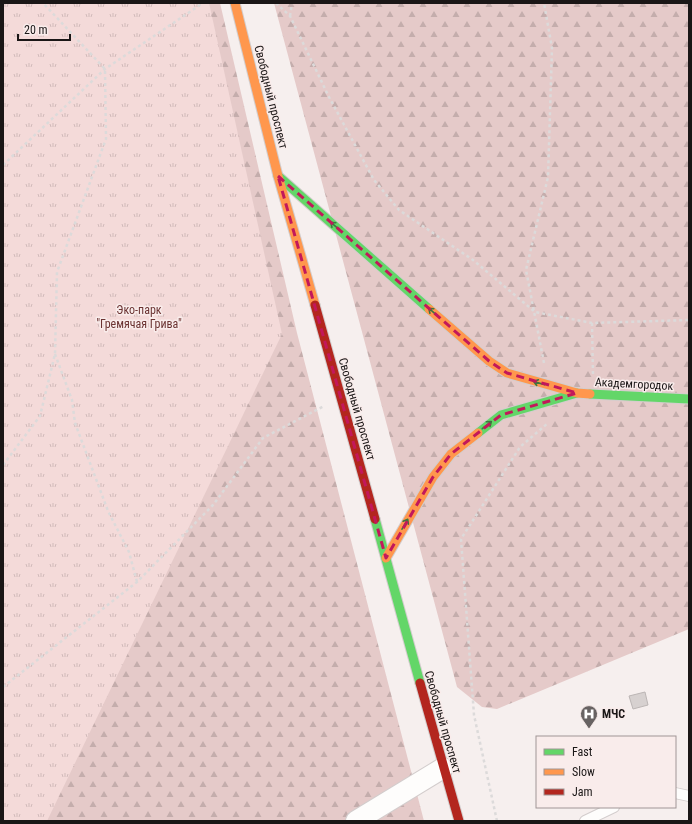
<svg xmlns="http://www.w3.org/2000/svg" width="692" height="824" font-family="'Roboto Condensed',sans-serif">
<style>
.forest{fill:url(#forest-firs)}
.park{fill:url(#park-tufts)}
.building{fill:#d7d1d0;stroke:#bcb6b5}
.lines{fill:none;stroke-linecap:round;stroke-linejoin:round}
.lane-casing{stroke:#d3cdcd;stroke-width:12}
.street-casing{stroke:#d3cdcd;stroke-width:22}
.fast-casing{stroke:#d3cdcd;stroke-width:11}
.slow-casing{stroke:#d3cdcd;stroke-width:11}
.jam-casing{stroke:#d3cdcd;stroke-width:11}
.path{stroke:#dcdada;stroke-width:2.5;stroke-dasharray:3 3;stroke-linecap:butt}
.lane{stroke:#fefdfc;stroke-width:10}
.street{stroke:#fefdfc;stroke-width:20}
.fast{stroke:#63d668;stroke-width:9}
.slow{stroke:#ff974d;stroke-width:9}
.jam{stroke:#b3261e;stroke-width:9}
.oneway{stroke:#3e763f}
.marked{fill:none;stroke:#c2185b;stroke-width:3;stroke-dasharray:8 5;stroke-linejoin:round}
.labels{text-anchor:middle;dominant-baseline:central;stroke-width:3;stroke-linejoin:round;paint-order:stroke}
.street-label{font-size:12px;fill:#1a1616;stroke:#f9eceb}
.park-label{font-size:12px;fill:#6b3332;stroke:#f9eceb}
.poi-label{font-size:12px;font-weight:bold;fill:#1a1616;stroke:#f9eceb;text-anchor:start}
</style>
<defs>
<pattern id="forest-firs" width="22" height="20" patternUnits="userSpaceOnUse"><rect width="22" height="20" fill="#e5cac9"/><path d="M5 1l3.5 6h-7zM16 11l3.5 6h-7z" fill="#c4adac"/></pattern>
<pattern id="park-tufts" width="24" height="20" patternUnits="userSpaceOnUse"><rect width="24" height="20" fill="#f4dad9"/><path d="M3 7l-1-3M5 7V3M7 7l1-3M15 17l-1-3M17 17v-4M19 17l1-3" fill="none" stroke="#d1baba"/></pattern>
</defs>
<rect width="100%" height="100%" fill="#f6efee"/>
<path class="forest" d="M 3,3 L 220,3 L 297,333 L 424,821 L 3,821 Z
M 274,3 L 689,3 L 689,629 L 497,709 L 482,707 L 457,687 Z"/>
<path class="park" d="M 3,3 L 209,3 L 282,334 L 47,821 L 3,821 Z"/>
<path class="building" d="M 645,692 L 648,705 L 633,709 L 629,696 Z"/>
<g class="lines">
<g class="lane-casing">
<path id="lane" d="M 675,793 L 689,796
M 585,821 L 614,807"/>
</g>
<g class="street-casing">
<path id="street" d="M 356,821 L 443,768"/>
</g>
<g class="fast-casing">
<path id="fast" d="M 278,176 L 429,309
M 590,394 L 689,399
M 478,433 L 501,415 L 577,393
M 375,519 L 420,683"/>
</g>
<g class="slow-casing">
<path id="slow" d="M 235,3 L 278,176 L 315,305
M 429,309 L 489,361 L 507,373 L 577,393 L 590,394
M 386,558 L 433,477 L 451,454 L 478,433"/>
</g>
<g class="jam-casing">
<path id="jam" d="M 315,305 L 375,519
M 420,683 L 459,821"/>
</g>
<path class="path" d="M 276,3 L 290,16 L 329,97 L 374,180 L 399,210 L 473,260 L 535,312 L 592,323 L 689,320
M 290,16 L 292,3
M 3,165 L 105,69 L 203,3
M 592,323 L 593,375
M 55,354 L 72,400 L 75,423 L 108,511 L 129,552 L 137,582
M 544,363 L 526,270 L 548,177 L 552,48 L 544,3
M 3,465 L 40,416 L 55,354 L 57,272 L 106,139 L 105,69 L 43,3
M 3,687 L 137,582 L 213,505 L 263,438 L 324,406
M 497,821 L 474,715 L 461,539 L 520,447 L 548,423"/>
<use href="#lane" class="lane"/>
<use href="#street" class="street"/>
<use href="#fast" class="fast"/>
<use href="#slow" class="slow"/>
<use href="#jam" class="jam"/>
</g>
<defs><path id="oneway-shaft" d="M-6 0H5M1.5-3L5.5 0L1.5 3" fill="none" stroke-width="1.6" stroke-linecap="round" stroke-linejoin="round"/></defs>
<g class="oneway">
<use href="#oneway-shaft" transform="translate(335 226) rotate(-139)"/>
<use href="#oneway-shaft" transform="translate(433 312) rotate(-139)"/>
<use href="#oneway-shaft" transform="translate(539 383) rotate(-164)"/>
<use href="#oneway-shaft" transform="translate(487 425) rotate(-38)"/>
<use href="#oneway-shaft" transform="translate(405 524) rotate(-60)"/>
</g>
<path class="marked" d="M 278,176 L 489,361 L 507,373 L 577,393 L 501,415 L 451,454 L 433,477 L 386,558 Z"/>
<defs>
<g id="hospital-pin" transform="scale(0.9)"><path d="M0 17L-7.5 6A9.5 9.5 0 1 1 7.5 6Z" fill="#676262" stroke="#f9eceb"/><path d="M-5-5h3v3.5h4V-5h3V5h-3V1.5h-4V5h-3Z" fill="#fff"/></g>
</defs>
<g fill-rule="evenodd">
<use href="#hospital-pin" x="589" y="714"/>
</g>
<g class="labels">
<g class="street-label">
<text transform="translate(271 97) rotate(76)">Свободный проспект</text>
<text transform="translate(634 384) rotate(3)">Академгородок</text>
<text transform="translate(357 409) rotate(74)">Свободный проспект</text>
<text transform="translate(443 722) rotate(74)">Свободный проспект</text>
</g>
<g class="park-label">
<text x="139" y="310">Эко-парк<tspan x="139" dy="14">"Гремячая Грива"</tspan></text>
</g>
<g class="poi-label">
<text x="602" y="714">МЧС</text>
</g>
</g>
<rect width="692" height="824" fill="none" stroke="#1a1616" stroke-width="8"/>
<rect x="536" y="736" width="140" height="72" fill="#f9eceb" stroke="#a09696"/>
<rect x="544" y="749" width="20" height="6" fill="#63d668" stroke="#a09696"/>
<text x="572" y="756" font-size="12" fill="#1a1616">Fast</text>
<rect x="544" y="769" width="20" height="6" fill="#ff974d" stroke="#a09696"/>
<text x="572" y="776" font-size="12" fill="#1a1616">Slow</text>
<rect x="544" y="789" width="20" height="6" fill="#b3261e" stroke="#a09696"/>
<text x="572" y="796" font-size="12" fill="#1a1616">Jam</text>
<path d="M18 34v6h52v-6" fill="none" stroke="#1a1616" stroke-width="2"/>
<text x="24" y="34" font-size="12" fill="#1a1616" stroke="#f9eceb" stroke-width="3" paint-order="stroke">20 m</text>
</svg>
